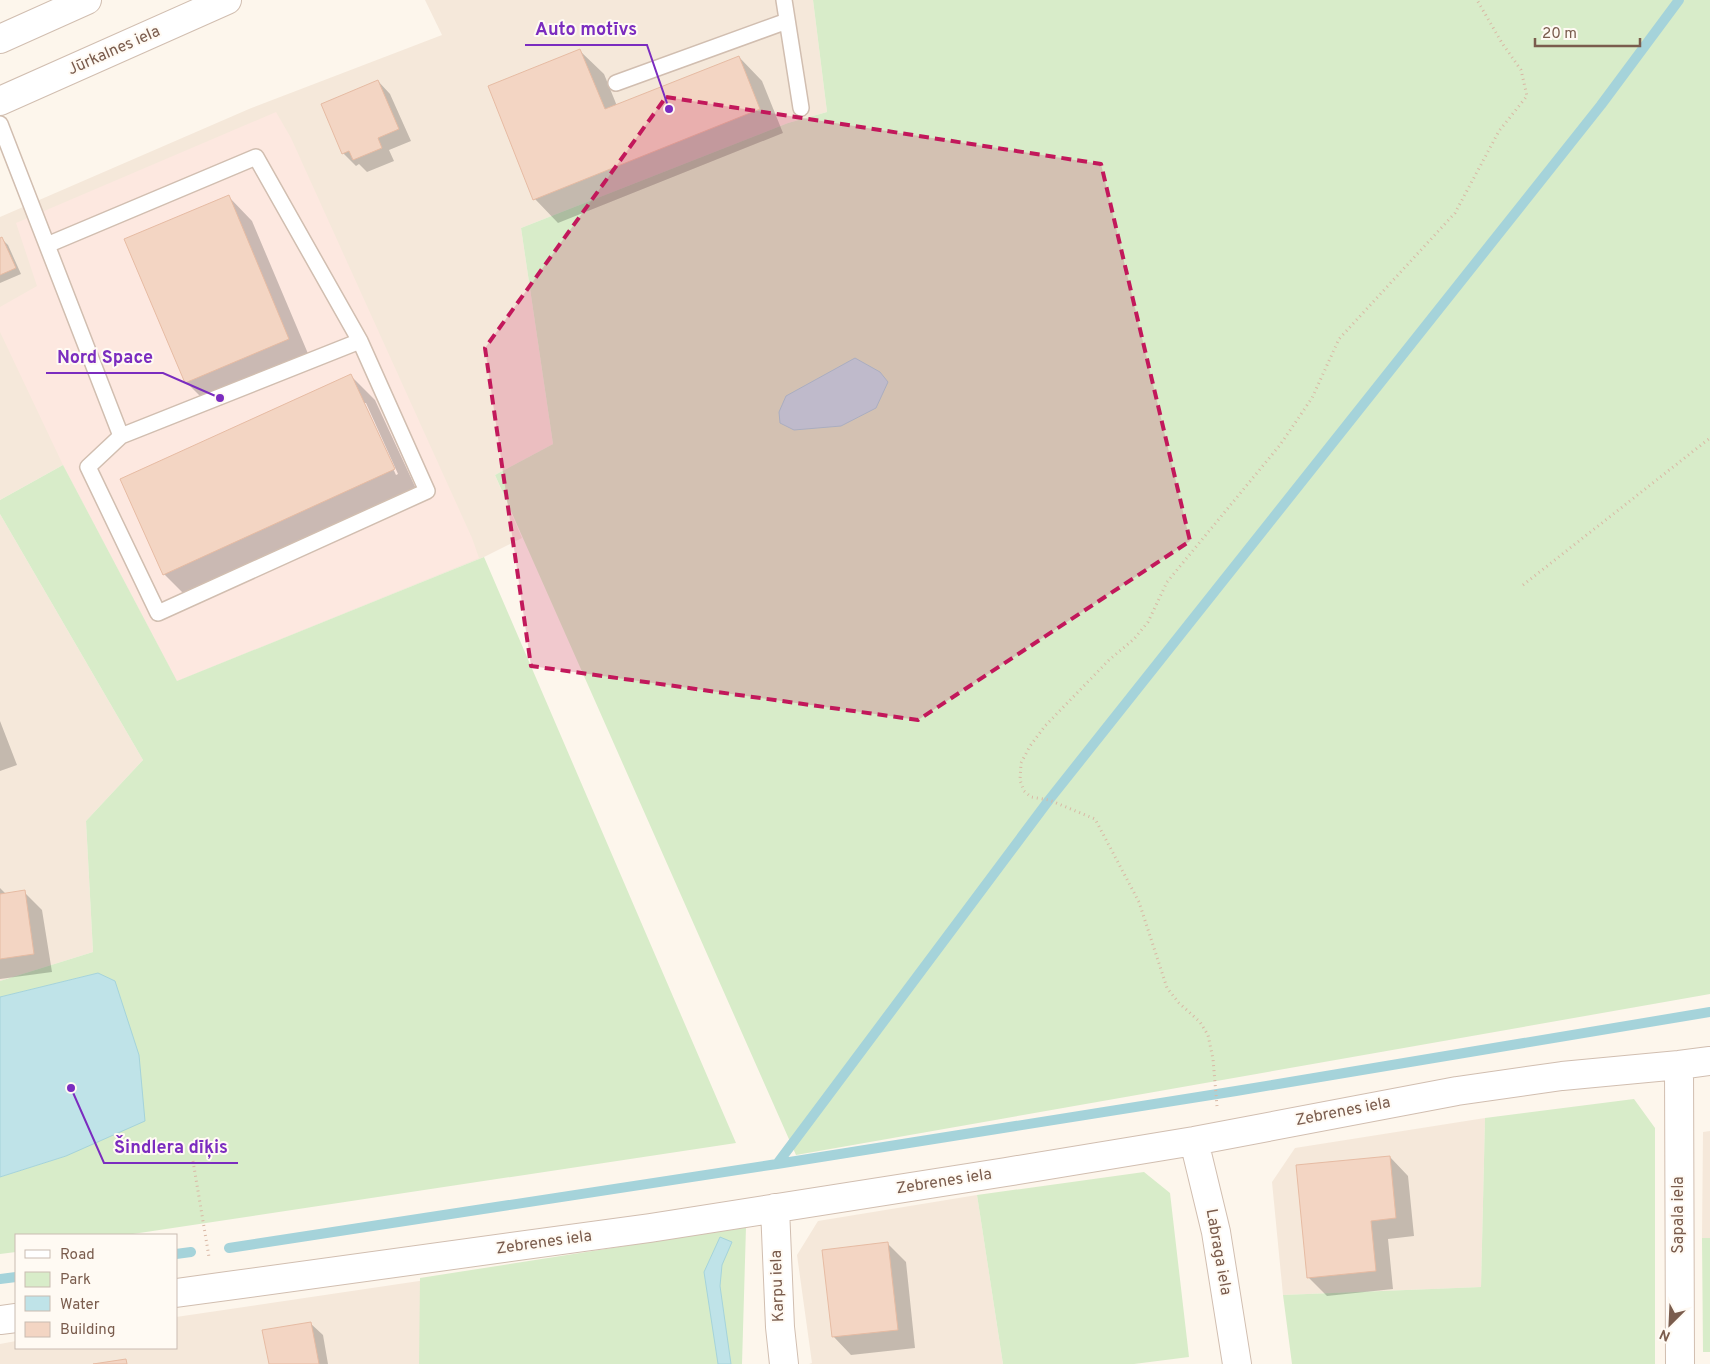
<svg xmlns="http://www.w3.org/2000/svg" width="1710" height="1364" font-family="Overpass,sans-serif">
<style>
.residential{fill:#f5e8da}
.commercial{fill:#fde8e0}
.green{fill:#d8ecc9}
.water{fill:#bfe3e8;stroke:#a5d3da}
.shadow{fill:#0003;fill-rule:evenodd}
.lines{fill:none;stroke-linecap:round;stroke-linejoin:round}
.stream{stroke:#a5d3da;stroke-width:10}
.building{fill:#f3d5c3;stroke:#e6bba3}
.service-casing{stroke:#d1beb0;stroke-width:18}
.minor-casing{stroke:#d1beb0;stroke-width:30}
.tertiary-casing{stroke:#d1beb0;stroke-width:30}
.path{stroke:#d9b8a5;stroke-width:3;stroke-dasharray:1 4;stroke-linecap:butt}
.service{stroke:#fff;stroke-width:15}
.minor{stroke:#fff;stroke-width:28}
.tertiary{stroke:#fff;stroke-width:28}
.marked{fill:#c2185b;fill-opacity:0.2;stroke:#c2185b;stroke-width:4;stroke-dasharray:10 6;stroke-linejoin:round}
.labels{text-anchor:middle;dominant-baseline:central;stroke-width:4;stroke-linejoin:round;paint-order:stroke}
.street-label{font-size:16px;fill:#7a5c4d;stroke:#fffaf3}
.leader{fill:none;stroke:#7b2cbf;stroke-width:2}
.callout-dot{fill:#7b2cbf;stroke:#fffaf3;stroke-width:2}
.callout-label{font-size:18px;text-anchor:middle;font-weight:bold;fill:#7b2cbf;stroke:#fffaf3;stroke-width:4;stroke-linejoin:round;paint-order:stroke}
</style>
<rect width="100%" height="100%" fill="#fdf6ec"/>
<path class="residential" d="M 425,0 L 813,0 L 827,112 L 788,123 L 521,228 L 553,444 L 495,475 L 522,538 L 484,557 L 177,681 L 63,465 L 0,500 L 0,217 L 249,109 L 442,35 Z
M 0,514 L 143,760 L 86,821 L 93,952 L 0,981 Z
M 1485,1118 L 1481,1287 L 1283,1295 L 1272,1182 L 1295,1148 Z
M 1710,1131 L 1710,1238 L 1702,1238 L 1703,1132 Z
M 977,1195 L 1003,1364 L 809,1364 L 812,1363 L 797,1255 L 818,1221 Z
M 662,1245 L 708,1364 L 0,1364 L 0,1344 L 16,1341 L 16,1348 L 176,1348 L 176,1317 Z"/>
<path class="commercial" d="M 276,112 L 291,138 L 472,538 L 479,558 L 177,681 L 63,465 L 0,332 L 0,307 L 37,286 L 16,223 Z"/>
<path class="green" d="M 813,0 L 1710,0 L 1710,994 L 796,1155 L 495,475 L 553,444 L 521,228 L 788,123 L 827,112 Z
M 63,465 L 177,681 L 484,557 L 736,1143 L 126,1235 L 16,1235 L 16,1252 L 0,1254 L 0,1177 L 66,1156 L 98,973 L 0,997 L 0,981 L 93,952 L 86,821 L 143,760 L 0,514 L 0,500 Z
M 1634,1099 L 1655,1128 L 1655,1364 L 1292,1364 L 1283,1295 L 1481,1287 L 1485,1118 Z
M 1144,1172 L 1170,1193 L 1189,1357 L 1134,1364 L 1003,1364 L 977,1195 Z
M 746,1227 L 742,1364 L 419,1364 L 420,1278 Z
M 1702,1238 L 1710,1238 L 1710,1352 L 1703,1352 Z"/>
<path class="water" d="M 855,358 L 880,372 L 888,382 L 876,408 L 841,426 L 794,430 L 780,423 L 779,412 L 786,396 Z
M 98,973 L 115,981 L 139,1055 L 145,1121 L 66,1156 L 0,1177 L 0,997 Z
M 720,1237 L 732,1242 L 722,1265 L 720,1286 L 731,1364 L 718,1364 L 704,1272 Z"/>
<path class="shadow" d="M 580,51 L 604,74 L 617,106 L 739,57 L 762,81 L 783,133 L 558,223 L 535,199 Z
M 378,81 L 390,94 L 411,141 L 389,150 L 394,161 L 367,172 L 359,164 L 356,166 L 343,153 L 323,105 Z
M 229,197 L 252,221 L 312,363 L 210,406 L 186,382 Z
M 2,239 L 8,245 L 21,274 L 0,283 L 0,240 Z
M 351,376 L 375,400 L 418,493 L 188,598 L 164,574 ZM 363,403 L 366,403 L 398,474 L 396,475 Z
M 0,721 L 17,765 L 0,771 Z
M 0,888 L 6,894 L 24,892 L 42,910 L 52,972 L 0,979 Z
M 1390,1157 L 1408,1176 L 1414,1236 L 1388,1239 L 1393,1289 L 1327,1296 L 1308,1277 Z
M 887,1243 L 906,1262 L 915,1348 L 851,1355 L 833,1336 Z
M 310,1323 L 323,1335 L 328,1364 L 270,1364 Z"/>
<g class="lines">
<path class="stream" d="M 777,1164 L 1049,800 L 1601,105 L 1679,0
M 229,1248 L 777,1164 L 1236,1091 L 1710,1012
M 176,1254 L 191,1252
M 0,1279 L 16,1277"/>
</g>
<path class="building" d="M 580,49 L 605,109 L 739,56 L 760,109 L 533,200 L 488,86 Z
M 378,80 L 399,129 L 378,138 L 382,148 L 353,160 L 349,151 L 342,154 L 321,104 Z
M 229,195 L 289,339 L 185,383 L 124,239 Z
M 2,237 L 16,268 L 0,275 L 0,238 Z
M 351,374 L 395,469 L 163,575 L 120,479 Z
M 25,890 L 34,954 L 0,959 L 0,894 Z
M 1390,1156 L 1396,1218 L 1371,1221 L 1376,1271 L 1307,1278 L 1296,1165 Z
M 888,1242 L 898,1330 L 832,1337 L 822,1250 Z
M 311,1322 L 319,1364 L 269,1364 L 262,1330 Z
M 126,1359 L 127,1364 L 93,1364 Z"/>
<g class="lines">
<g class="service-casing">
<path id="service" d="M 784,0 L 801,108
M 616,83 L 787,21
M 0,124 L 121,436 L 360,341
M 47,245 L 256,157 L 360,341 L 427,491 L 158,613 L 88,467 L 121,436"/>
</g>
<g class="minor-casing">
<path id="minor" d="M 1679,1065 L 1680,1364
M 1194,1141 L 1216,1232 L 1237,1364
M 775,1208 L 780,1327 L 784,1364
M 176,1293 L 650,1228 L 1006,1172 L 1194,1141 L 1457,1091 L 1562,1076 L 1679,1065 L 1710,1061
M 0,1320 L 16,1318"/>
</g>
<g class="tertiary-casing">
<path id="tertiary" d="M 0,39 L 87,0
M 0,101 L 227,0"/>
</g>
<path class="path" d="M 1523,585 L 1710,438
M 1217,1106 L 1213,1059 L 1208,1035 L 1200,1022 L 1179,1003 L 1167,988 L 1139,902 L 1095,819 L 1049,800 L 1031,797 L 1024,791 L 1020,780 L 1021,763 L 1030,746 L 1045,726 L 1109,660 L 1134,639 L 1148,622 L 1167,582 L 1280,445 L 1312,398 L 1339,339 L 1455,213 L 1499,131 L 1527,96 L 1521,70 L 1502,43 L 1477,0
M 193,1161 L 209,1257"/>
<use href="#service" class="service"/>
<use href="#minor" class="minor"/>
<use href="#tertiary" class="tertiary"/>
</g>
<path class="marked" d="M 666,97 L 1101,164 L 1190,541 L 918,720 L 531,666 L 485,348 Z"/>
<g class="labels">
<g class="street-label">
<text transform="translate(114 51) rotate(-24)">Jūrkalnes iela</text>
<text transform="translate(1343 1112) rotate(-11)">Zebrenes iela</text>
<text transform="translate(944 1182) rotate(-9)">Zebrenes iela</text>
<text transform="translate(1679 1215) rotate(-90)">Sapala iela</text>
<text transform="translate(544 1243) rotate(-8)">Zebrenes iela</text>
<text transform="translate(1218 1252) rotate(80)">Labraga iela</text>
<text transform="translate(778 1286) rotate(-92)">Karpu iela</text>
</g>
</g>
<path class="leader" d="M669 109L647 45H525M220 398L163 373H46M71 1088L104 1163H238"/>
<g class="callout-dot">
<circle cx="669" cy="109" r="5"/>
<circle cx="220" cy="398" r="5"/>
<circle cx="71" cy="1088" r="5"/>
</g>
<g class="callout-label">
<text x="586" y="35">Auto motīvs</text>
<text x="105" y="363">Nord Space</text>
<text x="171" y="1153">Šindlera dīķis</text>
</g>
<rect x="15" y="1234" width="162" height="115" fill="#fffaf3" stroke="#cabbb1"/>
<rect x="25" y="1250" width="25" height="8" fill="#ffffff" stroke="#cabbb1"/>
<text x="60" y="1259" font-size="15" fill="#7a5c4d">Road</text>
<rect x="25" y="1272" width="25" height="15" fill="#d8ecc9" stroke="#cabbb1"/>
<text x="60" y="1284" font-size="15" fill="#7a5c4d">Park</text>
<rect x="25" y="1296" width="25" height="15" fill="#bfe3e8" stroke="#cabbb1"/>
<text x="60" y="1309" font-size="15" fill="#7a5c4d">Water</text>
<rect x="25" y="1322" width="25" height="15" fill="#f3d5c3" stroke="#cabbb1"/>
<text x="60" y="1334" font-size="15" fill="#7a5c4d">Building</text>
<g transform="translate(1670 1324) rotate(204)" stroke="#fffaf3" stroke-width="4" paint-order="stroke">
<path d="M0-4L9 19L0 12L-9 19Z" fill="#7a5c4d"/>
<text y="-8" font-size="14" font-weight="bold" text-anchor="middle" fill="#7a5c4d">N</text>
</g>
<path d="M1535 38v8h105v-8" fill="none" stroke="#7a5c4d" stroke-width="2.5"/>
<text x="1542" y="38" font-size="15" fill="#7a5c4d" stroke="#fffaf3" stroke-width="4" paint-order="stroke">20 m</text>
</svg>
